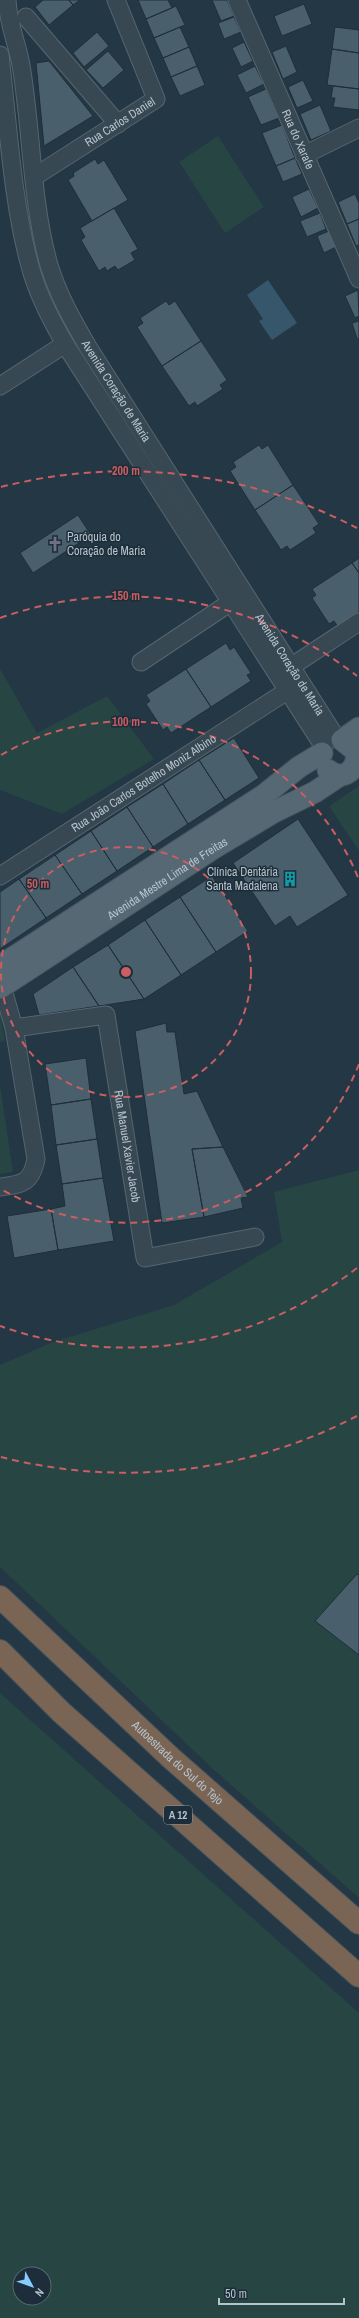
<svg xmlns="http://www.w3.org/2000/svg" width="359" height="2318" font-family="'Archivo Narrow',sans-serif">
	<style>
		.green { fill: #264543; fill-rule: evenodd }
		.water { fill: #36566c }
		.building { fill: #495f6c; stroke: #1f2f3a }
		.lines { fill: none; stroke-linecap: round; stroke-linejoin: round }
		.minor-casing { stroke: #566670; stroke-width: 19 }
		.major-casing { stroke: #45545f; stroke-width: 23 }
		.highway-casing { stroke: #43535d; stroke-width: 24 }
		.minor { stroke: #384853; stroke-width: 17 }
		.major { stroke: #566873; stroke-width: 21 }
		.highway { stroke: #7a6554; stroke-width: 22 }
		.ring { fill: none; stroke: #ca5e62; stroke-width: 2; stroke-dasharray: 7 5 }
		.labels { text-anchor: middle; stroke-width: 3; stroke-linejoin: round; paint-order: stroke }
		.shield { fill: #1d2d39; stroke: #8796a1; stroke-width: 1 }
		.shield-label { font-size: 11px; font-weight: bold; fill: #b5c3cd }
		.street-label { font-size: 12px; fill: #b5c3cd; stroke: #1d2d39 }
		.poi-label { font-size: 12px; fill: #b5c3cd; stroke: #1d2d39; text-anchor: start }
		.centre { fill: #ca5e62; stroke: #1d2d39; stroke-width: 2 }
		.ring-label { font-size: 12px; text-anchor: middle; font-weight: bold; fill: #ca5e62; stroke: #1d2d39; stroke-width: 3; stroke-linejoin: round; paint-order: stroke }
	</style>
	<rect width="100%" height="100%" fill="#233744"/>
	<!-- green -->
	<path class="green" d="M218,136L264,207L225,233L179,162Z
		M0,669L37,733L107,696L154,759L62,814L0,790Z
		M359,786V851L329,806Z
		M0,1012L5,1041L0,1042Z
		M0,1085L13,1172L0,1174Z
		M359,1170V1575L357,1574L315,1621L359,1655V1898L213,1769L0,1567V1365L53,1342L174,1305L282,1242L274,1192Z
		M0,1693L359,2013V2318H0ZM20,2274H44V2298H20Z"/>
	<!-- water -->
	<path class="water" d="M268,280L297,323L272,340L259,321L263,319L247,295Z"/>
	<!-- building -->
	<path class="building" d="M43,0H69L73,5L49,25L35,7Z
		M69,0H80L73,5Z
		M138,0H168L172,8L146,19Z
		M212,0H227L234,16L221,21Z
		M304,4L312,24L282,36L274,16Z
		M176,6L185,25L154,38L146,19Z
		M234,17L241,32L224,39L218,23Z
		M180,27L189,47L163,58L154,38Z
		M335,27L359,30V53L332,49Z
		M97,32L109,46L84,67L73,53Z
		M244,42L253,61L241,67L232,48Z
		M286,46L297,72L283,79L272,52Z
		M189,47L197,66L171,77L163,58Z
		M332,49L359,53V89L327,85Z
		M108,51L124,70L103,88L86,70Z
		M49,61L93,116L44,146L36,63Z
		M197,66L205,85L180,96L171,77Z
		M255,66L264,84L246,93L237,75Z
		M303,80L313,101L297,108L288,87Z
		M333,86L359,89V110L333,107L335,98H331Z
		M266,89L279,118L261,125L248,97Z
		M320,105L331,131L311,140L300,114Z
		M282,125L295,158L276,166L262,133Z
		M295,158L302,174L283,182L276,166Z
		M95,159L98,164L104,160L128,200L92,221L68,180L74,176L73,173Z
		M309,189L318,208L301,217L292,197Z
		M355,194L359,203V219L347,224L338,202Z
		M114,208L138,249L131,253L135,260L118,270L115,266L107,271L105,267L99,271L81,240L85,237L80,228Z
		M320,213L326,229L307,237L300,221Z
		M359,219V245L356,246L347,224Z
		M329,231L336,247L324,253L317,236Z
		M358,290L359,316L355,318L345,296Z
		M166,301L169,305L175,301L201,341L162,366L137,327L143,323L140,318Z
		M359,321V339H357L352,323Z
		M201,341L227,380L220,385L223,389L197,406L195,402L189,406L162,366Z
		M259,445L262,449L268,445L293,485L255,510L230,471L236,467L233,462Z
		M293,485L319,524L313,528L316,533L290,550L287,546L281,550L255,510Z
		M78,515L91,535L33,573L20,553Z
		M359,558V573L352,563Z
		M352,563L359,573V613L338,627L334,621L329,624L312,598L316,595L312,589Z
		M226,643L230,650L234,647L251,673L247,675L251,681L211,707L186,669Z
		M186,669L211,707L171,733L167,727L163,730L146,704L150,701L146,695Z
		M234,738L259,778L225,800L199,760Z
		M199,760L225,800L188,824L163,784Z
		M163,784L188,824L153,847L127,807Z
		M127,807L153,847L117,871L91,831Z
		M298,819L348,895L297,927L290,916L275,926L233,863Z
		M91,831L117,871L82,894L55,855Z
		M55,855L82,894L46,918L19,879Z
		M212,876L248,931L216,952L180,897Z
		M19,879L46,918L0,949V892Z
		M180,897L216,952L181,975L145,920Z
		M145,920L181,975L144,999L108,945Z
		M108,945L144,999L99,1006L73,967Z
		M73,967L99,1006L39,1015L33,994Z
		M166,1023L167,1032H175L184,1094L197,1091L223,1147L192,1149L204,1217L162,1223L135,1031Z
		M86,1058L91,1099L51,1105L45,1064Z
		M91,1099L97,1139L56,1145L51,1105Z
		M97,1139L103,1178L62,1184L56,1145Z
		M223,1147L248,1197L241,1198L243,1208L204,1217L192,1149Z
		M103,1178L114,1241L58,1250L51,1209L65,1206L62,1184Z
		M51,1209L58,1250L14,1258L7,1216Z
		M357,1574L359,1575V1655L315,1621Z"/>
	<g class="lines">
		<!-- minor casing -->
		<g class="minor-casing">
			<g id="minor">
				<path id="s1" d="M7,0C8,23 17,43 21,65C32,131 31,201 49,265C58,295 73,321 88,347L337,739L342,740"/>
				<path id="s2" d="M237,0L359,279"/>
				<path d="M26,17L118,124"/>
				<path d="M0,55C8,123 12,201 30,266C37,293 51,320 65,344L324,747L322,753"/>
				<path d="M304,155L359,128"/>
				<path id="s3" d="M34,177L156,99L116,0"/>
				<path d="M0,386L65,344"/>
				<path d="M141,662L231,602"/>
				<path d="M292,666L359,622"/>
				<path id="s4" d="M0,876L287,691"/>
				<path id="s5" d="M14,1028L106,1015L145,1258L255,1237"/>
				<path d="M0,1187C22,1184 31,1184 36,1159L14,1028L2,986"/>
			</g>
		</g>
		<!-- major casing -->
		<g class="major-casing">
			<g id="major">
				<path d="M328,770C343,783 359,769 356,751L342,740L359,728"/>
				<path d="M0,966L264,795L299,767L322,753"/>
				<path id="s6" d="M0,988L214,848L274,812L315,792L339,776"/>
			</g>
		</g>
		<!-- highway casing -->
		<g class="highway-casing">
			<g id="highway">
				<path id="s7" d="M0,1597L171,1758L359,1923"/>
				<path d="M0,1651L61,1712L359,1976"/>
			</g>
		</g>
		<!-- minor -->
		<use href="#minor" class="minor"/>
		<!-- major -->
		<use href="#major" class="major"/>
		<!-- highway -->
		<use href="#highway" class="highway"/>
	</g>
	<!-- distance rings -->
	<g class="ring">
		<circle cx="126" cy="972" r="125"/>
		<path d="M359 1064A250 250 0 0 1 1 1189M1 755A250 250 0 0 1 359 880"/>
		<path d="M357 1268A376 376 0 0 1 0 1326M0 618A376 376 0 0 1 357 676"/>
		<path d="M357 1416A501 501 0 0 1 1 1457M1 487A501 501 0 0 1 357 528"/>
	</g>
	<!-- icons -->
	<defs>
		<g id="church-bare" transform="scale(1.2)"><path d="M-1.2-6h2.4v3.5h3.3v2.4h-3.3V6h-2.4V-.1h-3.3v-2.4h3.3Z" fill="#6b7280" stroke="#1d2d39" stroke-width="2.5" paint-order="stroke"/></g>
		<g id="building-bare" transform="scale(1.2)"><path d="M-4-6H4V6H1V3H-1V6H-4ZM-2.5-4.3h1.7v1.8h-1.7ZM.8-4.3h1.7v1.8H.8ZM-2.5-1h1.7V.8h-1.7ZM.8-1h1.7V.8H.8Z" fill="#0f9aa8" stroke="#1d2d39" stroke-width="2.5" paint-order="stroke"/></g>
	</defs>
	<g fill-rule="evenodd">
		<use href="#church-bare" x="55" y="544"/>
		<use href="#building-bare" x="290" y="879"/>
	</g>
	<g class="labels">
		<!-- shield labels -->
		<rect class="shield" x="164" y="1806" width="28" height="18" rx="3"/>
		<g class="shield-label">
			<text x="178" y="1819">A 12</text>
		</g>
		<!-- street labels -->
		<g class="street-label">
			<text dy="4" stroke="none"><textPath href="#s3" startOffset="102">Rua Carlos Daniel</textPath></text>
			<text dy="4" stroke="none"><textPath href="#s2" startOffset="152">Rua do Xarafe</textPath></text>
			<text dy="4" stroke="none"><textPath href="#s1" startOffset="412">Avenida Coração de Maria</textPath></text>
			<text dy="4" stroke="none"><textPath href="#s1" startOffset="736">Avenida Coração de Maria</textPath></text>
			<text dy="4" stroke="none"><textPath href="#s4" startOffset="171">Rua João Carlos Botelho Moniz Albino</textPath></text>
			<text dy="4" stroke="none"><textPath href="#s6" startOffset="200">Avenida Mestre Lima de Freitas</textPath></text>
			<text dy="4" stroke="none"><textPath href="#s5" startOffset="226">Rua Manuel Xavier Jacob</textPath></text>
			<text dy="4" stroke="none"><textPath href="#s7" startOffset="243">Autoestrada do Sul do Tejo</textPath></text>
		</g>
		<!-- poi labels -->
		<g class="poi-label">
			<text x="67" y="541">Paróquia do<tspan x="67" dy="14">Coração de Maria</tspan></text>
			<text x="278" y="876" text-anchor="end">Clínica Dentária<tspan x="278" dy="14">Santa Madalena</tspan></text>
		</g>
	</g>
	<circle cx="126" cy="972" r="6" class="centre"/>
	<g class="ring-label">
		<text x="126" y="475">200 m</text>
		<text x="126" y="600">150 m</text>
		<text x="126" y="726">100 m</text>
		<text x="38" y="888">50 m</text>
	</g>
	<!-- north arrow -->
	<g transform="translate(32 2286) rotate(131)"><circle r="19" fill="#1d2d39" stroke="#5a6974"/>
	<path d="M0-3L7 15L0 10L-7 15Z" fill="#88cbff"/>
	<text y="-6" font-size="11" font-weight="bold" text-anchor="middle" fill="#b5c3cd">N</text>
	</g>
	<!-- scale -->
	<path d="M219 2298v6h125v-6" fill="none" stroke="#b5c3cd" stroke-width="2"/>
	<text x="225" y="2298" font-size="12" fill="#b5c3cd" stroke="#1d2d39" stroke-width="3" paint-order="stroke">50 m</text>
</svg>
